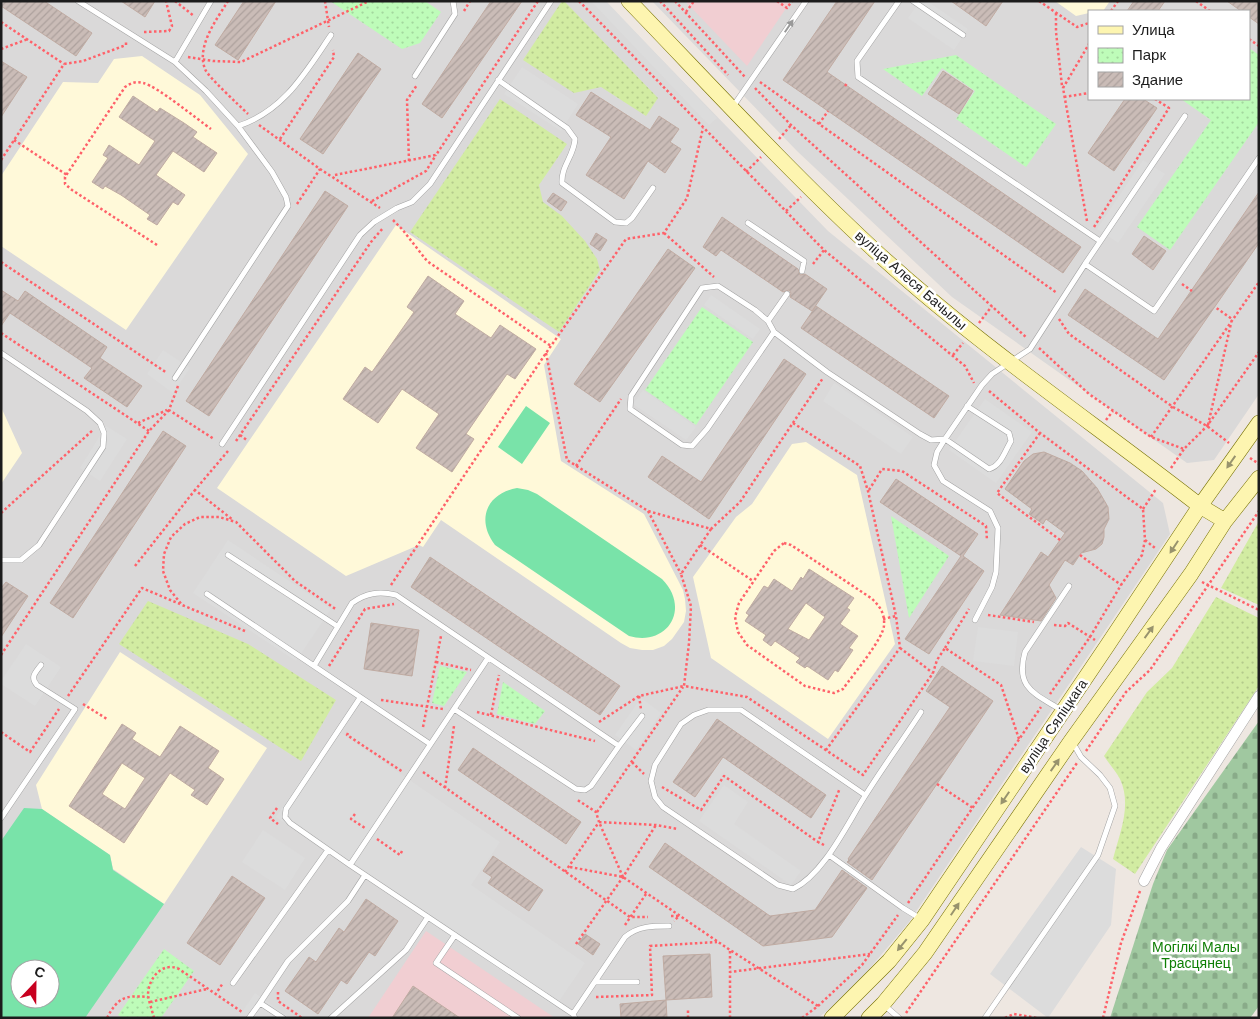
<svg xmlns="http://www.w3.org/2000/svg" width="1260" height="1019" font-family="'Work Sans',sans-serif">
	<style>
		.residential { fill: #dad9d9; fill-rule: evenodd }
		.commercial { fill: #f1ced2 }
		.education { fill: #fff9d9 }
		.grass { fill: url(#grass-dots) }
		.cemetery { fill: url(#cemetery-stones) }
		.park { fill: url(#park-dots) }
		.pitch { fill: #79e3a9; fill-rule: evenodd }
		.parking { fill: #dcdcdc }
		.building { fill: url(#building-hatch); stroke: #c0aba2; fill-rule: evenodd }
		.lines { fill: none; stroke-linecap: round; stroke-linejoin: round }
		.lane-casing { stroke: #a3a3a3; stroke-width: 6 }
		.street-casing { stroke: #a3a3a3; stroke-width: 11 }
		.secondary-casing { stroke: #767000; stroke-width: 16 }
		.path { stroke: #ff6169; stroke-width: 2.5; stroke-dasharray: 2.5 2.5; stroke-linecap: butt }
		.lane { stroke: #fff; stroke-width: 5 }
		.street { stroke: #fff; stroke-width: 10 }
		.secondary { stroke: #fdf5b0; stroke-width: 15 }
		.oneway { fill: #999 }
		.oneway2 { fill: #98936d }
		.labels { text-anchor: middle; stroke-width: 5; stroke-linejoin: round; paint-order: stroke }
		.street-label { font-size: 14px; fill: #1c1c1c; stroke: #fff }
		.park-label { font-size: 14px; fill: #0e7f05; stroke: #fff }
	</style>
	<defs>
		<pattern id="grass-dots" width="8" height="8" patternUnits="userSpaceOnUse" patternTransform="scale(1.25)"><rect width="8" height="8" fill="#d2eca2"/><path d="M2 2h.1M6 6h.1" fill="none" stroke="#b4ca8b" stroke-width="1.8" stroke-linecap="round"/></pattern>
		<pattern id="cemetery-stones" width="16" height="16" patternUnits="userSpaceOnUse" patternTransform="scale(1.25)"><rect width="16" height="16" fill="#a0c8a0"/><path d="M2 7V4a2 2 0 0 1 4 0v3zM10 15v-3a2 2 0 0 1 4 0v3z" fill="#89ab89"/></pattern>
		<pattern id="park-dots" width="8" height="8" patternUnits="userSpaceOnUse" patternTransform="scale(1.25)"><rect width="8" height="8" fill="#befcb9"/><path d="M2 2h.1M6 6h.1" fill="none" stroke="#a3d79e" stroke-width="1.8" stroke-linecap="round"/></pattern>
		<pattern id="building-hatch" width="6" height="6" patternUnits="userSpaceOnUse" patternTransform="scale(1.25)"><rect width="6" height="6" fill="#cabcb7"/><path d="M-1 1l2-2M0 6l6-6M5 7l2-2" fill="none" stroke="#ada19d"/></pattern>
	</defs>
	<rect width="100%" height="100%" fill="#eee7e1"/>
	<!-- residential -->
	<path class="residential" d="M1,1H605L828,231L1163,503L1170,534L909,922L848,994L818,1018H1ZM20,969H50V999H20Z
		M652,1H1259V394L1214,460L1187,463L952,297L797,151ZM1089,11H1249V99H1089Z"/>
	<!-- commercial -->
	<path class="commercial" d="M685,1H791L747,66Z
		M426,931L555,1018H368Z"/>
	<!-- education -->
	<path class="education" d="M1055,1H1110L1103,11H1089V13L1076,16Z
		M142,56L200,95L248,154L126,330L1,246V176L63,82L98,83L114,59Z
		M396,225L561,339L544,365L561,461L644,514L683,590L685,599L686,611L684,622L672,639L664,646L653,650H642L630,648L621,643L441,520L423,547L419,545L346,576L217,488Z
		M1,407L22,453L1,484Z
		M806,442L857,475L895,644L828,739L711,658L693,577L736,517L752,504L792,444Z
		M120,652L267,748L164,904L113,869L110,855L42,809L36,785Z"/>
	<!-- grass -->
	<path class="grass" d="M562,1H564L658,98L646,116L601,87L574,93L523,60Z
		M500,99L567,144L539,185L543,202L562,216L585,241L597,259L600,270L559,332L410,232Z
		M1259,521V605L1221,588Z
		M1216,597L1259,618V686L1135,874L1113,859C1120,832 1132,805 1120,779C1116,771 1109,764 1104,756L1147,692L1172,668Z
		M148,601L248,644L336,700L301,761L119,644Z"/>
	<!-- cemetery -->
	<path class="cemetery" d="M1259,721V1006L1250,1018H1110L1153,884L1167,850Z"/>
	<!-- park -->
	<path class="park" d="M330,1H425L441,12L420,43L402,49Z
		M1249,48L1259,55V122L1170,250L1137,227L1211,120L1181,99H1249Z
		M956,55L1056,124L1026,167L956,119L975,91L942,68L922,96L883,69Z
		M702,307L753,342L696,425L645,390Z
		M891,516L949,556L909,618Z
		M440,666L467,672L444,706L432,703Z
		M503,682L545,711L535,724L497,714Z
		M164,949L194,971L161,1018H123L118,1015Z"/>
	<!-- pitch -->
	<path class="pitch" d="M526,406L550,423L522,464L498,447Z
		M517,488L528,490L537,494L662,579C691,608 668,647 629,636L495,545C476,520 486,494 517,488Z
		M24,808L42,809L110,855L113,870L164,904L85,1018H1V841ZM20,969H50V999H20Z"/>
	<!-- parking -->
	<path class="parking" d="M591,1H606L717,118L709,125Z
		M920,1H927L968,29L954,50L908,18Z
		M522,67L578,104L561,131L504,94Z
		M1143,160L1165,174L1118,243L1097,229Z
		M711,295L760,329L753,339L704,305Z
		M163,350L190,368L173,393L147,374Z
		M834,383L913,437L901,454L823,401Z
		M643,390L696,427L686,440L633,404Z
		M985,399L1032,432L996,483L949,450Z
		M106,426L127,439L100,481L80,468Z
		M228,540L331,609L296,661L193,593Z
		M978,627L1018,632L1014,666L973,661Z
		M26,644L61,667L35,706L1,684V681Z
		M641,698L661,713L636,750L615,735Z
		M335,729L500,842L471,885L585,963L555,1007L276,817Z
		M724,785L748,802L734,824L801,871L791,885L699,821Z
		M263,830L305,858L285,890L242,862Z
		M1081,847L1116,869L1111,925L1048,1018L990,974Z
		M255,993L290,1018H238Z"/>
	<!-- building -->
	<path class="building" d="M1,1H44L92,33L76,56L1,6Z
		M121,1H155L145,17Z
		M244,1H276L238,60L215,45Z
		M491,1H522L442,118L422,104Z
		M837,1H875L827,72L1081,247L1063,273L783,80Z
		M951,1H1003L986,26Z
		M1134,1H1165L1158,11H1127Z
		M1227,1H1259V24L1249,17V11H1241Z
		M358,53L381,69L323,154L300,139Z
		M1,61L27,77L1,117Z
		M943,71L973,91L959,114L928,94Z
		M591,92L650,130L659,116L679,129L670,142L681,149L665,173L648,161L624,199L586,175L611,137L576,115Z
		M133,96L157,112L160,108L184,123L197,132L193,137L217,153L204,172L173,151L156,175L185,195L178,205L173,202L157,225L147,219L150,215L121,195L105,186L103,189L92,182L108,158L103,155L109,145L139,165L155,141L119,117Z
		M1125,99H1143L1157,108L1114,171L1088,153Z
		M325,191L348,206L209,416L186,401Z
		M1259,192V243L1164,380L1068,315L1085,289L1158,339Z
		M553,193L567,202L561,211L547,201Z
		M722,217L798,269L800,275L805,274L827,289L812,311L790,297L791,293L789,290L783,292L721,250L716,256L703,247Z
		M596,233L607,240L600,251L590,244Z
		M1144,236L1166,251L1153,270L1132,254Z
		M668,249L695,268L600,402L574,384Z
		M428,276L464,301L455,314L491,338L500,325L536,349L515,379L507,374L466,434L474,439L452,472L416,448L439,414L402,389L378,423L343,399L365,367L372,372L414,312L407,307Z
		M1,290L18,301L25,291L107,347L100,358L142,386L127,407L84,378L92,368L10,313L1,326Z
		M816,306L949,396L934,418L801,328Z
		M784,359L806,374L709,519L648,477L662,456L701,482Z
		M163,431L186,446L73,618L50,603Z
		M1044,452L1070,463L1082,471L1097,488L1108,507L1109,519L1104,529V537L1102,544L1096,549L1081,553L1073,565L1065,560L1049,585L1056,598L1041,621L1000,615L1041,552L1048,557L1065,533L1046,519L1043,524L1029,514L1032,509L1005,489L1024,461L1033,454Z
		M896,479L978,534L963,556L984,571L929,654L905,639L961,556L880,502Z
		M430,557L620,686L600,715L411,587Z
		M809,569L854,598L847,608L850,610L840,624L858,636L849,648L853,650L838,672L835,670L828,680L807,666L805,668L796,662L800,658L775,641L771,646L763,640L766,635L745,621L749,615L746,613L764,586L768,588L774,579L792,591L801,577L803,579ZM806,603L825,617L809,640L788,629Z
		M6,582L28,596L1,637V588Z
		M371,623L419,630L412,676L364,669Z
		M942,666L993,701L872,880L847,862L849,860L848,859L950,707L926,691Z
		M717,719L826,795L811,818L723,757L695,797L673,782Z
		M122,724L136,733L132,739L160,757L180,726L219,751L208,768L224,779L207,805L191,795L195,790L170,773L124,843L69,806ZM122,763L145,778L125,809L102,794Z
		M473,748L581,822L566,844L458,770Z
		M665,843L770,916L815,910L842,870L867,888L832,937L763,946L649,867Z
		M493,856L543,890L529,911L488,883L492,877L483,871Z
		M232,876L265,898L220,965L187,943Z
		M366,899L398,921L375,956L369,952L347,984L341,980L318,1014L285,991L309,957L316,962L339,928L344,932Z
		M585,934L600,944L593,955L578,944Z
		M710,954L712,997L666,1000L663,956Z
		M413,986L460,1018H392Z
		M666,1000L667,1018H621L620,1004Z"/>
	<g class="lines">
		<!-- lane casing -->
		<g class="lane-casing">
			<path id="lane" d="M78,1L175,62L206,91L238,126L272,172L286,197L288,206L175,378
				M899,1L857,61L858,77L1100,241
				M913,1L963,35
				M175,62L211,1
				M415,76L455,14L453,1
				M498,80L567,128L575,139C574,156 561,166 562,183L615,222L626,223L632,218L653,188
				M732,108L806,1
				M238,126C284,111 305,73 331,35
				M748,223L804,261L802,271
				M1085,264L1185,116
				M768,321L787,294
				M774,332L707,429L692,446L682,445L630,409L631,396L702,288L718,286L755,310L768,321L774,332L827,372L920,434L931,440L945,439L989,469C1001,466 1005,451 1011,441L1009,433L967,406
				M1,353L87,411L100,423L104,433L103,447L39,545L21,560H1
				M222,444L360,235L374,222L397,208L412,202L430,184L551,1
				M228,555L337,626
				M207,594L430,744
				M975,620L992,587L996,572L998,528L990,511L943,481L934,465L937,452L945,439L982,385L992,374L1030,349L1085,264L1154,311L1259,158
				M488,658L350,865L573,1014L575,1018
				M314,666L352,603C366,593 379,591 396,595L619,746L591,786L585,790L576,789L454,709
				M1061,710C1034,693 1015,688 1025,652L1069,586
				M619,746L642,716
				M865,795L741,710H708L694,715L681,724L655,765L651,781L655,797L663,807L778,885L793,889C824,874 847,824 865,796C883,767 903,740 921,712
				M1,818L75,709L37,685C30,677 35,673 41,665
				M829,855L903,908L921,919
				M350,865L290,823L285,817L286,809L360,698
				M455,935L436,963L518,1018
				M595,982H637
				M233,983L328,850
				M884,1005L899,1018
				M573,1014L625,937C638,926 652,926 669,926
				M249,1018L260,1003
				M283,1018L260,1003L288,961L348,901L365,875
				M331,1018L406,950L428,917
				M985,1018L1098,855L1115,806L1110,788L1100,775L1081,757L1073,743"/>
		</g>
		<!-- street casing -->
		<g class="street-casing">
			<path id="street" d="M1144,881L1161,848L1259,696"/>
		</g>
		<!-- secondary casing -->
		<g class="secondary-casing">
			<path id="secondary" d="M629,1C709,84 787,169 871,247C973,342 1090,420 1200,506L1225,521
				M832,1018L889,961L922,920L1107,646L1200,506L1259,423
				M869,1018L883,1004L925,953L1071,741L1191,574L1225,521L1259,478"/>
		</g>
		<!-- path -->
		<path class="path" d="M175,1L194,16
			M228,1C217,19 196,46 205,69C208,77 240,106 248,114
			M325,1L329,27
			M579,1L824,250L965,366L974,383
			M660,1L728,75
			M675,1L745,77
			M777,1L787,8L792,1
			M1039,1L1077,27L1089,23
			M1196,1L1210,11
			M464,11L470,1
			M1111,11L1118,1
			M686,12L694,1
			M1056,13V32L1062,86
			M1,22L64,64
			M144,32L169,31L172,26L166,1
			M1249,39L1259,46
			M1,49L28,39
			M188,57L213,61L241,62L369,1
			M760,82L1057,293
			M845,86L848,82
			M755,88L791,125L1027,338
			M1064,97L1089,93
			M819,124L828,111
			M259,125L320,169L380,208
			M280,139L334,57L333,50
			M779,139L791,125
			M14,140L67,175
			M1,160L64,64L83,61L126,45V41
			M409,161L407,100L417,85
			M746,172L761,157
			M335,175L436,155L538,1
			M372,201L426,171L436,155
			M297,204L320,169
			M786,211L801,197
			M393,220L402,229L427,261L551,346
			M1087,221L1063,88L1089,44
			M1094,227L1169,108L1155,99
			M664,233L714,277
			M157,245L72,190L65,184V177L125,87C131,83 136,81 143,83C157,86 197,119 211,129
			M1,262L167,373
			M813,264L824,250
			M1182,284L1192,291
			M1059,319L1069,334L1173,407L1207,426L1229,443
			M979,323L992,306
			M1,333L149,431
			M1039,348L1089,394L1151,437L1184,449L1207,426L1259,352
			M546,353L567,460L648,511L711,529L740,502L823,378
			M953,355L963,343
			M178,386L169,410L214,439
			M989,391L1040,433L1143,509L1145,540L1142,555L1121,585L1090,637L1050,694
			M1106,420L1113,411
			M138,423L167,410
			M793,423L860,466L868,491L896,616L900,648L826,750
			M1208,425L1232,319L1215,307
			M1040,433L997,493L1060,540
			M240,435L248,441
			M1151,437L1259,282
			M236,441L371,242L383,228
			M228,451L195,490L233,520
			M1250,458L1259,464
			M576,466L621,399
			M1171,468L1184,449
			M869,490L882,469L902,471L986,526L987,540
			M1143,509L1156,489
			M648,511L681,574
			M1,513L93,430
			M711,529L681,574L691,606L689,643L684,686L747,697L863,775L933,673L937,660L945,648L1001,685L1019,739
			M1145,540L1155,548
			M784,543L791,545L871,598C879,605 885,613 884,625C884,638 852,676 843,689L834,693L805,686L747,645L738,632L735,617L739,603L774,551Z
			M700,545L753,581
			M1080,555L1121,585
			M135,566L195,490
			M1202,582L1259,610
			M391,585L546,353L626,239L664,233L687,198L703,128
			M988,615L1034,622
			M883,619L896,616
			M1054,625L1065,626L1068,623L1095,640
			M245,631L182,605L170,590L163,571L164,554L171,537L185,524L200,517H219L236,522L295,581L337,610
			M900,648L933,673
			M945,648L969,609
			M1,655L149,431L169,410
			M436,662L471,670
			M329,666L365,609L394,604
			M68,696L142,588L180,604
			M639,696L641,709
			M381,700L443,709
			M83,704L107,719
			M477,712L595,741
			M491,715L499,675
			M599,722L639,696L684,686
			M423,727L441,636
			M1,732L30,752L59,709
			M348,733L347,735L403,772
			M1086,751L1126,692L1150,670L1259,511
			M632,762L644,774
			M423,772L630,917H648
			M937,784L973,808
			M662,787L701,810L724,776L818,842
			M445,788L454,726
			M277,808L270,818L278,824
			M597,812L683,687
			M355,814L351,819L365,828
			M377,839L400,855L403,849
			M824,845L818,842L840,788
			M570,867L623,877L730,950L818,1006
			M565,872L599,822L596,812L576,799
			M623,877L599,822L656,825L678,829
			M908,903L1041,707
			M671,916H679L674,921
			M625,925L646,894
			M576,944L623,877L656,825
			M730,951V972
			M278,992V1001L302,1018
			M215,995L223,983
			M596,997L652,995L650,946L717,942
			M150,1002L207,989
			M906,1013L1077,763
			M107,1018C118,997 125,995 148,997
			M154,1018C152,1010 149,1002 148,995C148,979 162,961 179,969L242,1012
			M688,1018V1008
			M730,1018V972L870,954
			M802,1018L818,1006L862,965L898,915
			M1005,1018L1014,1014L1037,1018
			M1103,1018L1121,943L1140,891"/>
		<!-- lane -->
		<use href="#lane" class="lane"/>
		<!-- street -->
		<use href="#street" class="street"/>
		<!-- secondary -->
		<use href="#secondary" class="secondary"/>
	</g>
	<!-- one-way arrows -->
	<defs><path id="oneway-solid" d="M-6-.8H1V-3.2L6.5 0L1 3.2V.8H-6Z" transform="scale(1.25)"/></defs>
	<use class="oneway" href="#oneway-solid" transform="translate(789 26) rotate(-56)"/>
	<g class="oneway2">
		<use href="#oneway-solid" transform="translate(1231 462) rotate(125)"/>
		<use href="#oneway-solid" transform="translate(1174 547) rotate(123)"/>
		<use href="#oneway-solid" transform="translate(1149 632) rotate(-54)"/>
		<use href="#oneway-solid" transform="translate(1055 765) rotate(-55)"/>
		<use href="#oneway-solid" transform="translate(1005 798) rotate(124)"/>
		<use href="#oneway-solid" transform="translate(955 909) rotate(-56)"/>
		<use href="#oneway-solid" transform="translate(902 945) rotate(129)"/>
	</g>
	<g class="labels">
		<!-- street labels -->
		<g class="street-label">
			<text transform="translate(911 280) rotate(41)" y="5">вуліца Алеся Бачылы</text>
			<text transform="translate(1053 726) rotate(-56)" y="5">вуліца Сяліцкага</text>
		</g>
		<!-- park labels -->
		<g class="park-label">
			<text x="1196" y="952">Могілкі Малы<tspan x="1196" dy="16">Трасцянец</tspan></text>
		</g>
	</g>
	<!-- border -->
	<rect width="1260" height="1019" fill="none" stroke="#1c1c1c" stroke-width="5"/>
	<!-- legend -->
	<rect x="1088" y="10" width="162" height="90" fill="#ffffff" stroke="#a4a4a4"/>
	<rect x="1098" y="26" width="25" height="8" fill="#fdf5b0" stroke="#a4a4a4"/>
	<text x="1132" y="35" font-size="15" fill="#1c1c1c">Улица</text>
	<rect x="1098" y="48" width="25" height="15" fill="url(#park-dots)" stroke="#a4a4a4"/>
	<text x="1132" y="60" font-size="15" fill="#1c1c1c">Парк</text>
	<rect x="1098" y="72" width="25" height="15" fill="url(#building-hatch)" stroke="#a4a4a4"/>
	<text x="1132" y="85" font-size="15" fill="#1c1c1c">Здание</text>
	<!-- north arrow -->
	<g transform="translate(35 984) rotate(22)"><circle r="24" fill="#ffffff" stroke="#a4a4a4"/>
	<path d="M0-4L9 19L0 12L-9 19Z" fill="#c8001f"/>
	<text y="-8" font-size="14" font-weight="bold" text-anchor="middle" fill="#1c1c1c">С</text>
	</g>
</svg>
